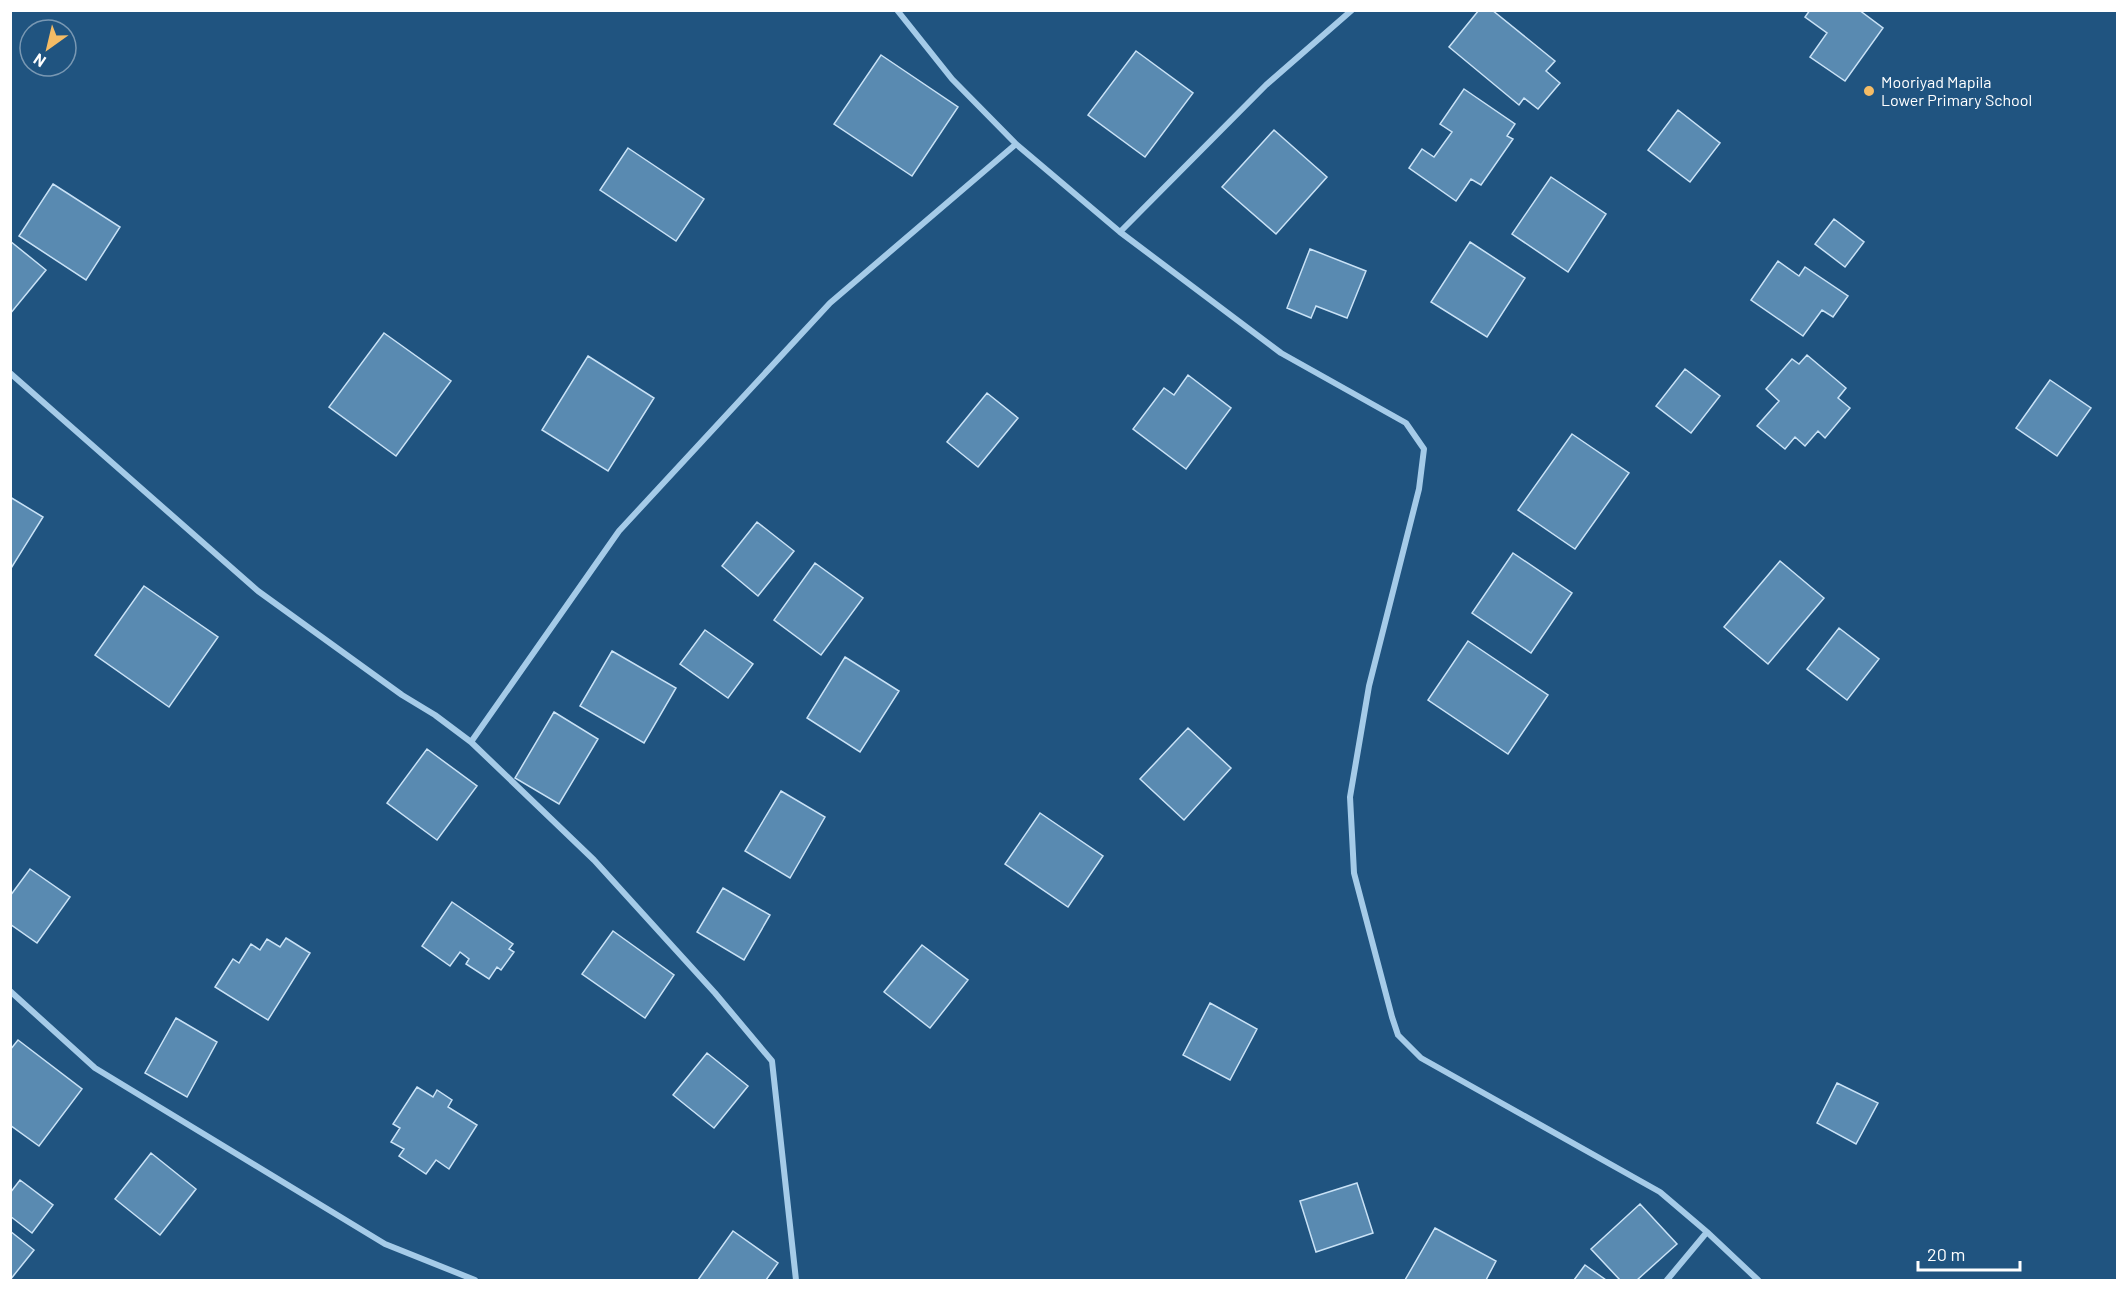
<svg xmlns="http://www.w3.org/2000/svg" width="2128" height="1291" font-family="Barlow,sans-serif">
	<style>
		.building { fill: #598ab1; stroke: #c9e2f6; stroke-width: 1.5 }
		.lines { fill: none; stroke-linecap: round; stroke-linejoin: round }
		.street { stroke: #a5cbe8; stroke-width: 6 }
		.poi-dot { fill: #f5bc65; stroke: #205480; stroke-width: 2 }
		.labels { text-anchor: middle; stroke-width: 4.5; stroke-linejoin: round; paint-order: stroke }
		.poi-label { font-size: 16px; fill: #fff; stroke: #205480; text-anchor: start }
	</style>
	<rect width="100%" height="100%" fill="#205480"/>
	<!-- building -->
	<path class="building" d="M1479,10H1492L1555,61L1546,71L1560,83L1538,109L1524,98L1519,105L1449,47Z
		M1810,10H1859L1883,28L1845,81L1810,57L1827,33L1805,17Z
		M1136,51L1193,93L1145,157L1088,115Z
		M881,55L958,107L912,176L834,124Z
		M1464,89L1515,124L1507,136L1513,139L1481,185L1471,179L1456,201L1409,168L1422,149L1434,157L1452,132L1440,124Z
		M1678,110L1720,143L1690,182L1648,150Z
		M1274,130L1327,177L1276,234L1222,187Z
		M628,148L704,199L676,241L600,190Z
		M1551,177L1606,214L1568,272L1512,234Z
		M53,184L120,227L86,280L19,236Z
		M1834,219L1864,242L1845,267L1815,244Z
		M10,241L46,270L10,314Z
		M1470,242L1525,278L1487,337L1431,302Z
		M1310,249L1366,271L1347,318L1316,306L1311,318L1287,308Z
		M1778,261L1799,276L1805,267L1848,296L1833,317L1822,310L1803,336L1751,300Z
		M384,333L451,381L396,456L329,407Z
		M1807,355L1846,388L1838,398L1850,408L1825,438L1818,431L1805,446L1795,437L1785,449L1757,426L1779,401L1766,389L1792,359L1799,364Z
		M588,356L654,398L608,471L542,430Z
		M1685,369L1720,396L1691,433L1656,406Z
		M1188,375L1231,408L1186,469L1133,429L1164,388L1174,395Z
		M2050,380L2091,408L2057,456L2016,428Z
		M987,393L1018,418L978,467L947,442Z
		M1572,434L1629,473L1575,549L1518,510Z
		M10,497L43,517L10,570Z
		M757,522L794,551L758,596L722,566Z
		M1513,553L1572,593L1531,653L1472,613Z
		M1780,561L1824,598L1768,664L1724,627Z
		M815,563L863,598L821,655L774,620Z
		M144,586L218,637L169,707L95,655Z
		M1839,628L1879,659L1847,700L1807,669Z
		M705,630L753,664L728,698L680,664Z
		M1468,641L1548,695L1508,754L1428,700Z
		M612,651L676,688L644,743L580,706Z
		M845,657L899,691L860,752L807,718Z
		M554,712L598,739L559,804L515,778Z
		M1188,728L1231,768L1184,820L1140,779Z
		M427,749L477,786L437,840L387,803Z
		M781,791L825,817L790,878L745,851Z
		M1040,813L1103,856L1068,907L1005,864Z
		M30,869L70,897L37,943L10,924V896Z
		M723,888L770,915L744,960L697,932Z
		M452,902L513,944L509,949L514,952L501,970L497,967L489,979L466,964L469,959L460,952L450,966L422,946Z
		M613,931L674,975L645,1018L582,974Z
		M286,938L310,953L268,1020L215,987L233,959L239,963L251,944L260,950L267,939L280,947Z
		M922,945L968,980L930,1028L884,992Z
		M1210,1003L1257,1029L1230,1080L1183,1055Z
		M176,1018L217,1042L187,1097L145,1073Z
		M18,1040L82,1089L39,1146L10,1125V1050Z
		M707,1053L748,1086L714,1128L673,1095Z
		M1837,1083L1878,1103L1856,1144L1817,1123Z
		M417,1087L433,1097L437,1090L452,1100L448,1107L477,1125L449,1169L436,1160L426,1174L399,1156L404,1149L391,1142L400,1128L393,1124Z
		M151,1153L196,1189L160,1235L115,1199Z
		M20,1180L53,1205L32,1233L10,1216V1193Z
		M1357,1183L1373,1233L1316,1252L1300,1201Z
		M1640,1204L1677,1244L1637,1280H1620L1591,1249Z
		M1435,1228L1496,1261L1486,1280H1405Z
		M10,1231L34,1250L10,1280Z
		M733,1231L778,1263L766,1280H698Z
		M1585,1265L1606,1280H1574Z"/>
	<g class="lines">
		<!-- street -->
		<path class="street" d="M897,10L952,79L1016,144L1120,232L1281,353L1406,423L1424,449L1419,489L1369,686L1350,797L1354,873L1392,1017L1398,1035L1421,1058L1660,1192L1707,1232L1758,1280
			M1120,232L1266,85L1352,10
			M10,373L258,591L402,695L435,715L471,742
			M10,991L95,1068L385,1244L475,1280
			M796,1280L772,1061L715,993L594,860L471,742L619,531L830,303L1016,144
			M1667,1280L1707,1232"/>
	</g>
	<!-- markers -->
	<circle class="poi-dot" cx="1869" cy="91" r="6"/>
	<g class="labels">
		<!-- poi labels -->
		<g class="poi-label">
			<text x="1881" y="88">Mooriyad Mapila<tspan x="1881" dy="18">Lower Primary School</tspan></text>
		</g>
	</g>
	<!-- border -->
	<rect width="2128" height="1291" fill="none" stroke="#ffffff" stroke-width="24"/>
	<!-- north arrow -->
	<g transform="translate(48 48) rotate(214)"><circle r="28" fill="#205480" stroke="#7998b3" stroke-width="1.5"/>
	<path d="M0-4.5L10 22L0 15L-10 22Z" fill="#f5bc65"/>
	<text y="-9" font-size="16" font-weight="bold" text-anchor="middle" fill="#ffffff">N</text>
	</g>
	<!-- scale -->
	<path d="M1918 1261v9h102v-9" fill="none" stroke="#ffffff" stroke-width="3"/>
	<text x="1927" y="1261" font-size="18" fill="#ffffff" stroke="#205480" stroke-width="4.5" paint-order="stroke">20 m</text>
</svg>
